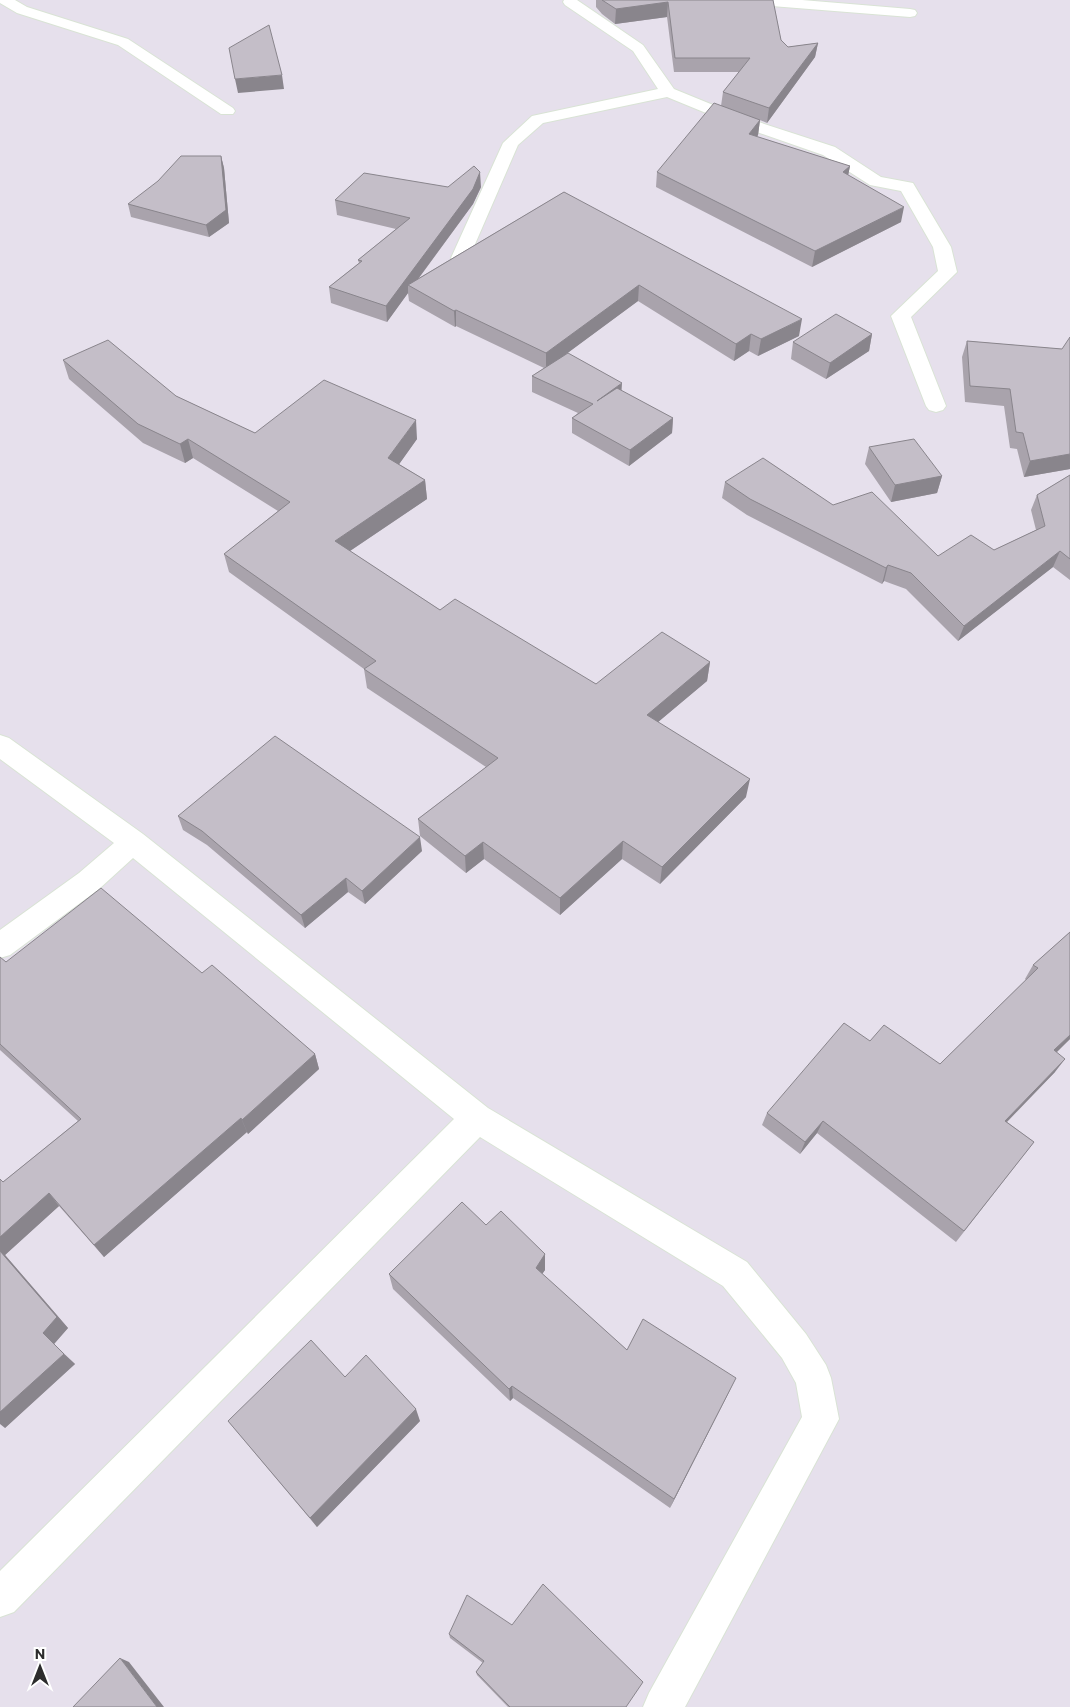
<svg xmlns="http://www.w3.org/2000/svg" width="1070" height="1707" font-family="Commissioner,sans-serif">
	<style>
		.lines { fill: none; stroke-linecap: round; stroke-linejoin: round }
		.street-casing { stroke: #d9e3d5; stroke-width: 2 }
		.street { fill: #fff; fill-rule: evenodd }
		.wall { fill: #a9a3ac }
		.shaded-wall { fill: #89858c }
		.building { fill: #c4bec8; stroke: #89858c }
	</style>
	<rect width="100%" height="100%" fill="#e6e0ec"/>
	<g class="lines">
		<!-- street casing -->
		<g class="street-casing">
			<path id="street" d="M0,0H15L27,7L128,39L233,108L235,111L233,114H221L118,45L17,13L0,3Z
				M564,0H577L643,45L674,89L740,116L835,147L881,177L913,183L951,247L957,272L911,317L946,406L943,410L936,412L929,410L926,406L891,316L938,271L933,247L901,191L870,185L823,155L728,122L667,97L543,123L518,145L469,258L467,262L460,264L453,262L451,258L503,143L532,116L658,89L633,51L565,5L563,2Z
				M730,0H802L910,9L915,10L917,13L915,16L910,17L760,5L732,4Z
				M0,735L9,738L143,834L488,1108L747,1262L806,1334L826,1365L831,1378L839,1419L685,1707H643L649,1693L802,1417L796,1383L782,1358L723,1286L480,1137L14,1612L0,1617V1571L454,1119L133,858L99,889L10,955L0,958V930L79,873L114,843L0,759Z"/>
		</g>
		<!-- street -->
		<use href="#street" class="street"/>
	</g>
	<!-- wall -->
	<path class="wall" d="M596,0H773L781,40L788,47L818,43L815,57L767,123L760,120L758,135L757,137L850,166L848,175L901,222L812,267L656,187L657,172L721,106L723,92L739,72H674L667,17L615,24L602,14L596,7Z
		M221,156L224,168L229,223L209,237L131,217L128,204Z
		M448,187H481L473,204L419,278L564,192L799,336L758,356L749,351L734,361L638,301L563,356L621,391L673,418L672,433L629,466L572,433V418L578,413L532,392V376L544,368L456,326L455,327L409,301L408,293L387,322L331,303L329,287L359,263L358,260L396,229L337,215L335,200Z
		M872,334L869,351L826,379L791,359L793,342Z
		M967,341L1062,349L1070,469L1024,477L1017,449L1010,448L1004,406L965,402L962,357Z
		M63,360L176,396L255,433L417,439L399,464L425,480L427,499L350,551L440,610L596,684L710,662L707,681L658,722L746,797L660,884L622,859L560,915L484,859L466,873L420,836L418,819L486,767L367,688L364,669L229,572L224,554L278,511L193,458L185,463L143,443L69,379Z
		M869,447L942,476L937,493L891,502L865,464Z
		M1070,475V580L1053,567L958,641L906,589L884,581L882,584L747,515L722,498L725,482L833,505L938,556L994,550L1036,530L1031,510L1037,495Z
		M178,816L422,851L365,904L348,892L305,928L207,845L183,830Z
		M1070,932V1039L1056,1052L1055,1072L1007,1122L1034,1142L956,1242L817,1133L800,1154L762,1125L767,1113L870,1041L940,1064L1026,980L1025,979L1033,965Z
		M0,957L6,962L202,973L315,1054L319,1069L248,1134L247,1132L104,1257L59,1206L5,1255L68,1328L54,1344L75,1364L5,1428L3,1182L78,1121L0,1050Z
		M486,1225L545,1254V1270L542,1274L627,1350L730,1390L670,1508L513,1398L510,1401L393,1289L389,1274Z
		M345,1377L420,1421L317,1527L228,1421Z
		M512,1625L626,1707H508L477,1675L476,1672L483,1663L450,1638L449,1634Z"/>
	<!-- shaded-wall -->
	<path class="shaded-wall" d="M668,2L667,17L615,24L616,9Z
		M818,43L815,57L767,123L769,108Z
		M282,75L284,89L238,93L235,79Z
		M760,120L758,135L748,149L749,134Z
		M221,156L224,168L229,223L209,237L206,225Z
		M850,166L847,181L843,172Z
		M480,172L481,187L473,204L412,287L408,285V293L387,322L386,306Z
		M904,207L901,222L812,267L815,251Z
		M639,285L638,301L546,369V353Z
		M456,310V326L455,327L454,311Z
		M802,319L799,336L758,356L761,339Z
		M751,334L749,351L734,361L736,344Z
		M872,334L869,351L826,379L830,363Z
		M622,383L621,399L597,401Z
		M673,418L672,433L629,466L630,450Z
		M416,420L417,439L390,477L388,458Z
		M188,439L193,458L185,463L180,444Z
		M1070,454V469L1024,477L1030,461Z
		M942,476L937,493L891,502L895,485Z
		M425,480L427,499L338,559L335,541Z
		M1060,551L1053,567L958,641L964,626Z
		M888,565L884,581L882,584L886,568Z
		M710,662L707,681L645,733L647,715Z
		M750,779L746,797L660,884L662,867Z
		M420,837L422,851L365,904L362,891Z
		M623,841L622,859L560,915V898Z
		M483,842L484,859L466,873L465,856Z
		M346,878L348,892L305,928L301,915Z
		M1070,1035V1039L1045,1064L1054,1050Z
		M315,1054L319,1069L248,1134L242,1120Z
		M1065,1059L1055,1072L996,1133L1005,1121Z
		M241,1118L247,1132L104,1257L94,1245Z
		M823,1121L817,1133L800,1154L805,1142Z
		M49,1193L59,1206L5,1255L68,1328L54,1344L43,1333L0,1251V1237Z
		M545,1254V1270L536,1283V1268Z
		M64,1354L75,1364L5,1428L0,1424V1412Z
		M736,1378L730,1390L670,1508L674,1499Z
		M512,1386L513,1398L510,1401L509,1389Z
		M416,1409L420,1421L317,1527L310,1518Z
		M120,1658L129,1662L164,1707H157Z"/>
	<!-- building -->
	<path class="building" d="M602,0H773L781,40L788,47L818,43L769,108L723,92L750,58H675L668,2L616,9Z
		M269,25L282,75L235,79L229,48Z
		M714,103L760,120L749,134L850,166L843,172L904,207L815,251L657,172Z
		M181,156H221L226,210L206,225L128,204L158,181Z
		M474,166L480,172L473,189L386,306L329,287L362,261L358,260L410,218L335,200L364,173L448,187Z
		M564,192L802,319L761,339L751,334L736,344L639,285L546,353L456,310L454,311L408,285Z
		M836,314L872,334L830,363L793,342Z
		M1070,337V454L1030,461L1023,433L1016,432L1010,389L970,386L967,341L1062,349Z
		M108,340L176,396L255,433L324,380L416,420L388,458L425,480L335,541L440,610L455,599L596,684L662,632L710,662L647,715L750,779L662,867L623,841L560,898L483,842L465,856L418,819L498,758L364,669L376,661L224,554L290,502L188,439L180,444L138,424L63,360Z
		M568,353L622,383L597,401L617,388L673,418L630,450L572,418L593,404L532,376Z
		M914,439L942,476L895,485L869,447Z
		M763,458L833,505L872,492L938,556L971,535L994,550L1045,526L1037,495L1070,475V559L1060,551L964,626L911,573L888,565L886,568L750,499L725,482Z
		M275,736L420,837L362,891L346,878L301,915L202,831L178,816Z
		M101,888L202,973L212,965L315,1054L242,1120L241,1118L94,1245L49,1193L0,1237V1179L3,1182L81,1119L0,1044V957L6,962Z
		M1070,932V1035L1054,1050L1065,1059L1005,1121L1034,1142L964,1231L823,1121L805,1142L767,1113L844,1023L870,1041L884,1025L940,1064L1038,968L1033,965Z
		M462,1202L486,1225L501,1211L545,1254L536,1268L627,1350L643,1319L736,1378L674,1499L512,1386L509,1389L389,1274Z
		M0,1251L57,1317L43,1333L64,1354L0,1412Z
		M311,1340L345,1377L366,1355L416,1409L310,1518L228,1421Z
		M543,1584L643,1682L626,1707H510L476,1672L484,1661L449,1634L467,1595L512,1625Z
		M120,1658L157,1707H73Z"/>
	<!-- north arrow -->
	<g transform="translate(40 1667)" stroke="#ffffff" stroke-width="4" paint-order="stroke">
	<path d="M0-4L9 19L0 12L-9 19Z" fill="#2c2c2c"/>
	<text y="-8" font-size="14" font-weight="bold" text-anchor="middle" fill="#2c2c2c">N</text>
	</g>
</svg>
